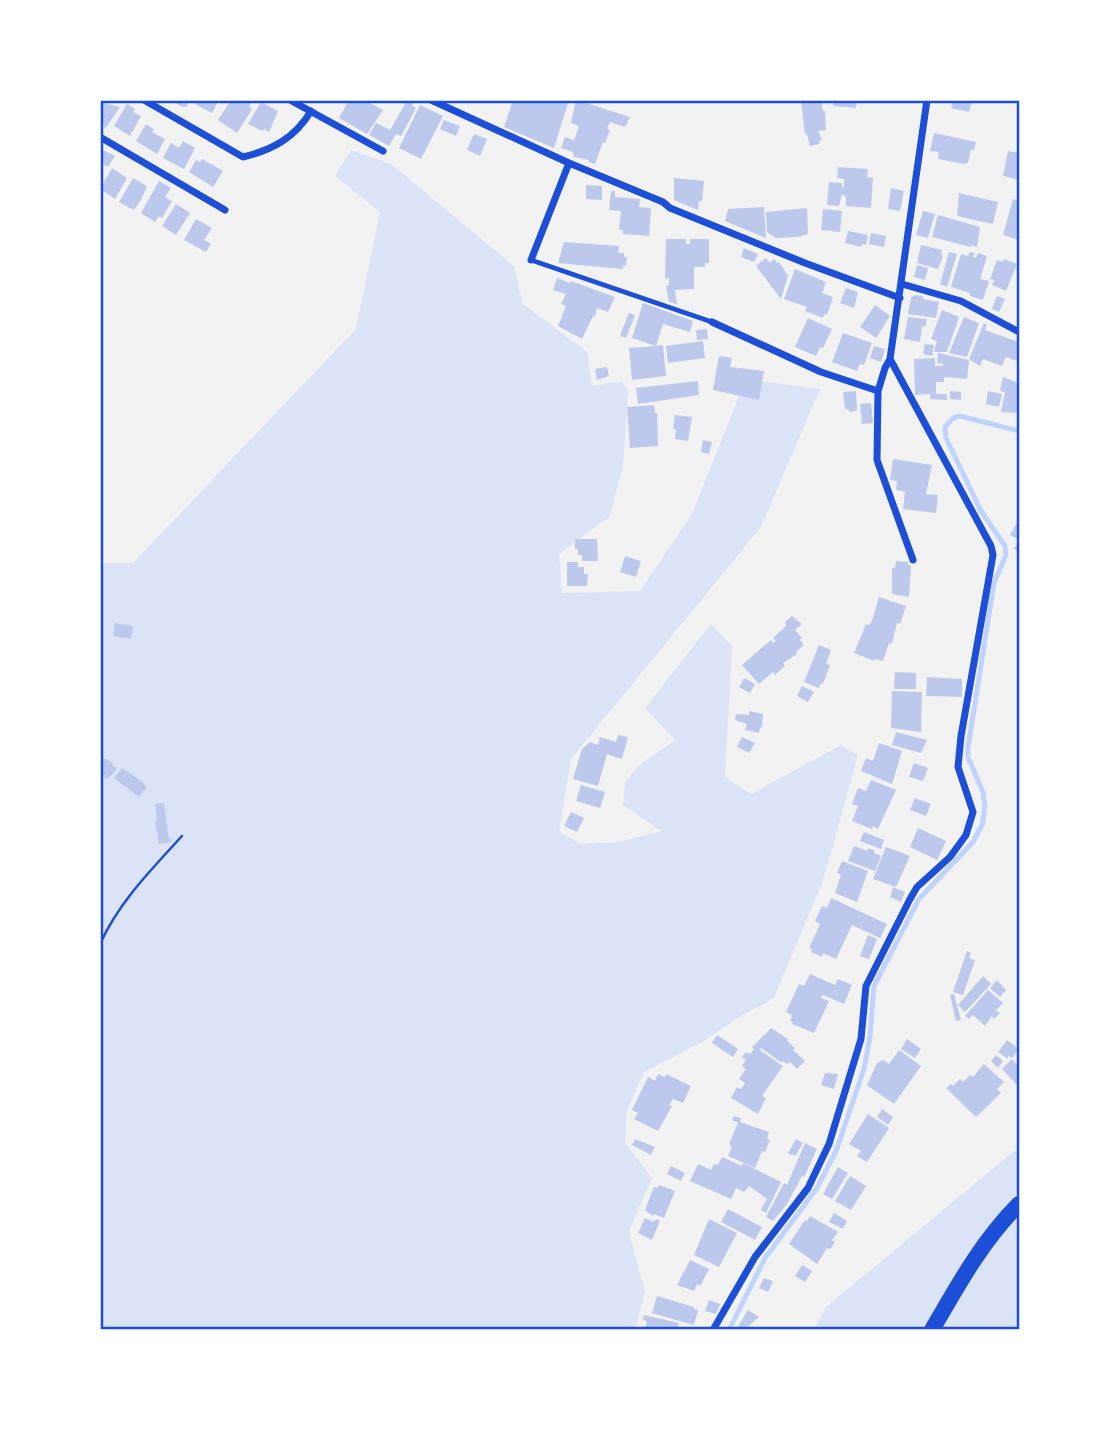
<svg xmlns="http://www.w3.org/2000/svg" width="1119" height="1430" font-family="'Work Sans',sans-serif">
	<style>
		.green { fill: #dbe4f7 }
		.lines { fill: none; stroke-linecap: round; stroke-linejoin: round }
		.stream { stroke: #bfd3fe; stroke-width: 5 }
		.building { fill: #bdc9ec }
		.path { stroke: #1d4ed8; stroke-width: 2.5 }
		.service { stroke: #1d4ed8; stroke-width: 4.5 }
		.minor { stroke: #1d4ed8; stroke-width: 7 }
		.primary { stroke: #1d4ed8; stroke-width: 16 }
		.neatline { fill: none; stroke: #1d4ed8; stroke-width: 2.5 }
	</style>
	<rect width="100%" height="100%" fill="#f2f2f2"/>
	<!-- green -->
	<path class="green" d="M351,150L391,164L514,266L523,304L587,352L592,386L621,381L628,390L623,467L610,516L559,554L562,593L640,591L692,514L746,379L820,389L761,527L571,759L559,832L581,844L618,842L661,831L623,805L625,782L638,766L675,740L645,708L711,624L732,646L725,777L751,794L841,745L858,755L823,881L774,998L738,1018L704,1041L644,1072L627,1110L625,1143L652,1178L629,1231L645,1292L635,1330H100V563H133L356,329L380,212L335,176Z
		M1019,1147V1330H814L826,1307Z"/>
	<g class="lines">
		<!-- stream -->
		<path class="stream" d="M729,1330L765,1258L817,1188L836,1151L864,1069L870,1037L874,986L919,899L973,842L982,825L985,807L983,792L968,757V747L994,583L1006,555L1005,546L981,511L946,438L945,427L953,418L960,416L1019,431"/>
	</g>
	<!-- building -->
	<path class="building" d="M170,100H191L186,107H183Z
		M198,100H219L212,113L195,104Z
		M231,100H253L249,107L252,109L237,133L218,120Z
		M349,100H364L383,110L367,134L339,118Z
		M404,100L413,103L412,106L416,108L401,136L396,134L389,146L369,135L376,123L390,130L405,104L402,103Z
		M513,100H569L554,148L504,127Z
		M576,100L630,117L625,127L610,122L607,129L610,130L605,143L603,142L595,164L588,162L589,160L574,157L573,152L561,148L565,137L574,140L579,126L571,123Z
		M801,100H811L812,103L821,101L823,111H825L826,130L818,131L822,140L819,141L820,144L810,146L807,134H805Z
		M834,100H857L856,108L833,106Z
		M953,100H972L969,112L951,108Z
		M261,102L278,111L269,132L264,129L262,131L248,124Z
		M103,103L120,107L105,129L101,115Z
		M127,104L135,109L133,112L141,116L130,136L114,126Z
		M420,105L443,116L421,159L399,148Z
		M444,120L460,126L456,136L440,129Z
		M146,124L154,129L152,132L165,139L157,154L136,141Z
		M934,133L976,142L974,150H971L968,163L964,164L938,159L939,152L930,151Z
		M474,134L487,139L480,156L467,150Z
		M183,141L195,148L184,169L163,158L171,143L179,148Z
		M103,150L115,156L108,167L100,162V156Z
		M1008,151L1019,153V180L1003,176Z
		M202,159L223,171L213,187L189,172L196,160L200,162Z
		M838,167L868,169L867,177L873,178L871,208L846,206V197L842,194L839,206L827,205L829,182L842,183V187L844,188V179L837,178Z
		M112,168L127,178L115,199L100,189Z
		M133,178L147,186L141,200L134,210L119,202Z
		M674,178L704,181L702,201H699L698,210L674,200Z
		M159,181L171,188L165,197L172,201L162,218L159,216L155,222L141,213Z
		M586,185L602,186V200L586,199Z
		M891,188L904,191L900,211L888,209Z
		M611,191H615V197L640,199L639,207L651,208L649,236L623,234V230H619L621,211L609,210Z
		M959,193L998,202L993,224L957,216Z
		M1013,199L1019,201V240L1003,235Z
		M176,204L190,213L176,235L162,226Z
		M764,207L766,238L725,221L728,209Z
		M807,208L808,234L797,237L776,238L767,232L766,212Z
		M823,209L842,211L840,232L821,230Z
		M923,211L935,214L928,238L916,235Z
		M938,215L980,227L977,247L971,245V247L932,237Z
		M196,219L212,228L204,240L211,244L206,252L184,240Z
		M848,231L868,235L866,245L862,244L861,247L845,243Z
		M871,233L886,236L884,247L869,244Z
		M666,239H686V244H690V239H709V263H705V267H694V289L675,290L677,304L669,302L666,286L669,285V278L665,279Z
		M564,242L619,246L618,253H624V257H627L626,266L623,265V269L558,263Z
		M921,245L942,250L941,255L943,256L938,269L917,263Z
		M744,248L758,254L754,262L741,257Z
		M949,252L957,254L947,287L940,284Z
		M970,252L975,253L973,257L976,258L978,253L987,256L980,279L989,281L983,300L970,296V293L951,287L961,254L968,256Z
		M766,258L770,263L774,259L777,263L779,262L788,276L781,299L756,266Z
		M1004,259L1017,264L1006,291L992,285L994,280L990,279L997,260L1003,262Z
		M917,265L928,268L925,280L914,277Z
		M795,269L826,282L822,293L833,297L827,315L824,314L823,318L805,311L807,307L784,299Z
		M557,278L570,283L571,281L615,297L608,312L597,308L595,317L593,316L582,339L558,326L566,306L561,304L566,294L553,290Z
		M846,288L858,292L854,308L840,303Z
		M915,295L923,296V299L939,302L936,318L908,314L911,298Z
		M997,296L1005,299L999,312L992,309Z
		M643,303L693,321L690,332L663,324L656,346L663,345L666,376L632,380L629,348L656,346L632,338Z
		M875,305L890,316L876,338L860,327Z
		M942,310L959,317L947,352H934L937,341L931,339Z
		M629,313L635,315L626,338L620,336Z
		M908,317L927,319L925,327L922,326L920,342L904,339Z
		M964,317L979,323L967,357L949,353Z
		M808,318L832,329L823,348L820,347L816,356L795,347Z
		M984,323L987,325L985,330L1019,342L1017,361L1006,357L1002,366L983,359L980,366L969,359Z
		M707,329L708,339L697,340L696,330Z
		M843,333L872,343L864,365L860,364L857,371L832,362Z
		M703,341L705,358L668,363L666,346Z
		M925,344L934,345L932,356L923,354Z
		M874,346L885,349L881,362L870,358Z
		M938,353L969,360L967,379L944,377V382H936V394H947V400L930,399V394L915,395L914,359L935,358V366H943V364L937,363Z
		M719,356L732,358L730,367L764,371L759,400L713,390Z
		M607,367L609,376L597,380L595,369Z
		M1003,377L1019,383V413L1001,412L1005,392L1000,391Z
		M698,381L699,395L638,404L636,388Z
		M856,391L857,409L856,411L849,412V409H845L843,392Z
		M950,391L961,392V400L950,399Z
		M988,391L1002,394L999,407L986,404Z
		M871,403L873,423L862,424L860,404Z
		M654,405L655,413H657L658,446L630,448L627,407Z
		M675,415L692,417L688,441L675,439L676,429H673Z
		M703,440L712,442L709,454L701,452Z
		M893,459L932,465L926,494L938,495L936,513L903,509L905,492L896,490L897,481L890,480Z
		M1019,519V552L1014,549L1019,540L1010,535Z
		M575,539H597L598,561H582V555H578V549H575Z
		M625,556L641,561L636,577L620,572Z
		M896,561L908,562V565H911L909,597L892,594V568H895Z
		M567,562H578V567H584V574H588L587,586H567Z
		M879,597L906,606L900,624L897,623L892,644L889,643L883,661L875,659L874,661L854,653L866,624L869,625L872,621Z
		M792,616L802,624L795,630L802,638L800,640L804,645L796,652L797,654L783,663L785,666L775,675L773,672L759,684L742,665L771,640L774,643L776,641L773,638L786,626L785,622Z
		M115,623L133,626L131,639L113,636Z
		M819,645L831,650L826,664L830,665L823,684L821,683L819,688L804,682Z
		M895,672L916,673V689H894Z
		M927,677L962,679V697L926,696Z
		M744,678L755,684L750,693L739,687Z
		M802,686L814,692L808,702L797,696Z
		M892,691L922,692L921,732L891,728Z
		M749,711L763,714L762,728L760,727L759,733L745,730L747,724L735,720L736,714L749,715Z
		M896,732L927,740L921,753L892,745Z
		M618,735L628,737L622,759L607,754L598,786L573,779L582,749L590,742L598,745L600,737L616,742Z
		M742,737L755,743L749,753L737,747Z
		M879,743L902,751L892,784L861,771L866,758L873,761Z
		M100,756L113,763L112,765L117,769L107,779L100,774Z
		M914,763L928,768L923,781L909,777Z
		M122,768L140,780L147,787L139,797L114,778Z
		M871,780L896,790L878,829L873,826L872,829L852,821L858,806L852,804L858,788L866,791Z
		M581,785L605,792L600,808L576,801Z
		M915,798L931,804L926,816L910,810Z
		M164,803L169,839H172V842L159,844L155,822L157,821L155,804Z
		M571,812L584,818L577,832L564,826Z
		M918,828L946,841L937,860L910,847Z
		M864,832L884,840L881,849L860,841Z
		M854,846L868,851V848L875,851L874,853L881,856L875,871L848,861Z
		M886,847L910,856L896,887L873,879Z
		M842,861L868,871L857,902L835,893L841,875L837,873Z
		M893,887L905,892L901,902L890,897Z
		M831,898L887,924L880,938L852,925L836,959L823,953L822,957L811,952L812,949L809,948L820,924L815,921L822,906L827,908Z
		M868,935L877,939L869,959L860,956Z
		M967,951L971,953L969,958L975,960L963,995L953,992Z
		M810,974L835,985L838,979L852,985L844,1004L823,995L821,998L829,1001L814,1033L792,1024L793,1022L790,1021L792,1015L786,1012L799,984L804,986Z
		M983,976L991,984L965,1012L958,1005Z
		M997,980L1006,990L1000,997L990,988Z
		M988,990L1003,1003L996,1010L1000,1013L994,1019L992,1016L985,1026L973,1015L969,1019L965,1016Z
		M954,994L961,1020L956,1021L950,995Z
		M771,1028L788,1039L787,1041L795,1048L793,1050L805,1061L797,1069L790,1062L787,1064L783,1061L782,1063L761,1048L760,1050L783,1066L762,1096L766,1098L758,1114L731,1098L737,1087L741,1089L745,1083L739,1079L746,1069L742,1066L746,1060L742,1057L746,1052L750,1054L754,1049L752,1047Z
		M717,1035L738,1049L733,1057L712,1043Z
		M907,1039L921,1049L915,1058L901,1049Z
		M1007,1040L1019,1049L1012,1058L1008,1056V1059L998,1052Z
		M899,1050L921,1066L894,1104L867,1085L877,1063L883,1060L889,1064Z
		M996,1055L1003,1061L998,1068L991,1061Z
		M1012,1059L1019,1067V1087L1002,1069Z
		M984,1064L1004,1082L997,1089L1001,1093L976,1117L946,1088L951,1084L953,1086L960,1079L963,1082L970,1075L973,1077Z
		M825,1073L838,1074L834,1089L821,1085Z
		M658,1074L665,1077L666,1074L691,1086L683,1103L673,1099L669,1105L672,1106L658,1131L634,1119L638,1113L632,1110L648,1077L655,1081Z
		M882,1109L893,1117L888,1125L877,1117Z
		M868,1114L889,1128L867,1162L857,1156L861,1151L849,1144Z
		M734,1116L741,1118L740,1122L769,1132L767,1139L770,1140L765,1152L762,1151L755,1168L728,1156L732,1146L729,1144L738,1123L732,1120Z
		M635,1139L655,1147L651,1155L632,1145Z
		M796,1139L803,1143L796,1155H791L788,1153Z
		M805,1143L817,1149L804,1177L802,1176L787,1204L773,1221L766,1217L784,1183L787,1185Z
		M722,1157L742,1166L743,1163L781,1182L766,1213L761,1210L767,1199L749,1186L744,1192L736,1188L731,1199L690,1181L698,1164L711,1170L714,1164L718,1165Z
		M671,1166L685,1173L681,1181L667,1174Z
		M838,1167L848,1173L832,1199L823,1194Z
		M850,1176L866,1186L851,1210L835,1201Z
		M659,1185L675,1191L664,1218L654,1214L653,1216L645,1210L654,1187L658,1188Z
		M728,1209L762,1227L755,1240L721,1222Z
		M834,1213L847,1221L843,1229L829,1222Z
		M810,1216L838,1232L832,1240L835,1242L830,1249L827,1248L817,1264L789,1244L805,1220L807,1221Z
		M645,1218L654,1222L656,1219L660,1221L652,1240L638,1233Z
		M709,1219L737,1233L719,1267L694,1255Z
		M690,1260L709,1269L700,1286L697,1284L694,1291L677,1285Z
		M802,1265L812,1271L805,1282L795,1276Z
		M764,1278L773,1281L768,1292L759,1288Z
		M657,1296L694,1307V1309L698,1310L694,1325L652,1313Z
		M709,1300L720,1304L716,1314L705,1311Z
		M748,1310L759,1317L744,1330H736Z
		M644,1315L679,1323L677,1330H645L647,1321L643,1320Z"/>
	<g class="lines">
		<!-- path -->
		<path class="path" d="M100,944C119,902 151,870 182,836"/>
		<!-- service -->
		<path class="service" d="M531,260L712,322"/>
		<!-- minor -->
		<path class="minor" d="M144,100L243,157C272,150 295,138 311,111
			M290,100L383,151
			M431,100L569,163L531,260
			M100,137L225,210
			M569,163L663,202L670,208L805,263L900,298
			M902,284L961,301L1019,332
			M712,322L821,372L878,391L885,368L890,359
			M878,391L877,460L913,560
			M713,1330L755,1257L808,1188L829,1144L861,1039L866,986L910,899L917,887L950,857L966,835L973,812L958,767L961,736L993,555L991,546L890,359L927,100"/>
		<!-- primary -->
		<path class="primary" d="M932,1330C958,1285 982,1241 1019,1204"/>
	</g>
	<!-- border -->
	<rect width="1119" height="1430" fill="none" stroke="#ffffff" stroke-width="203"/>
	<rect x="102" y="102" width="916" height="1226" class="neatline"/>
</svg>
